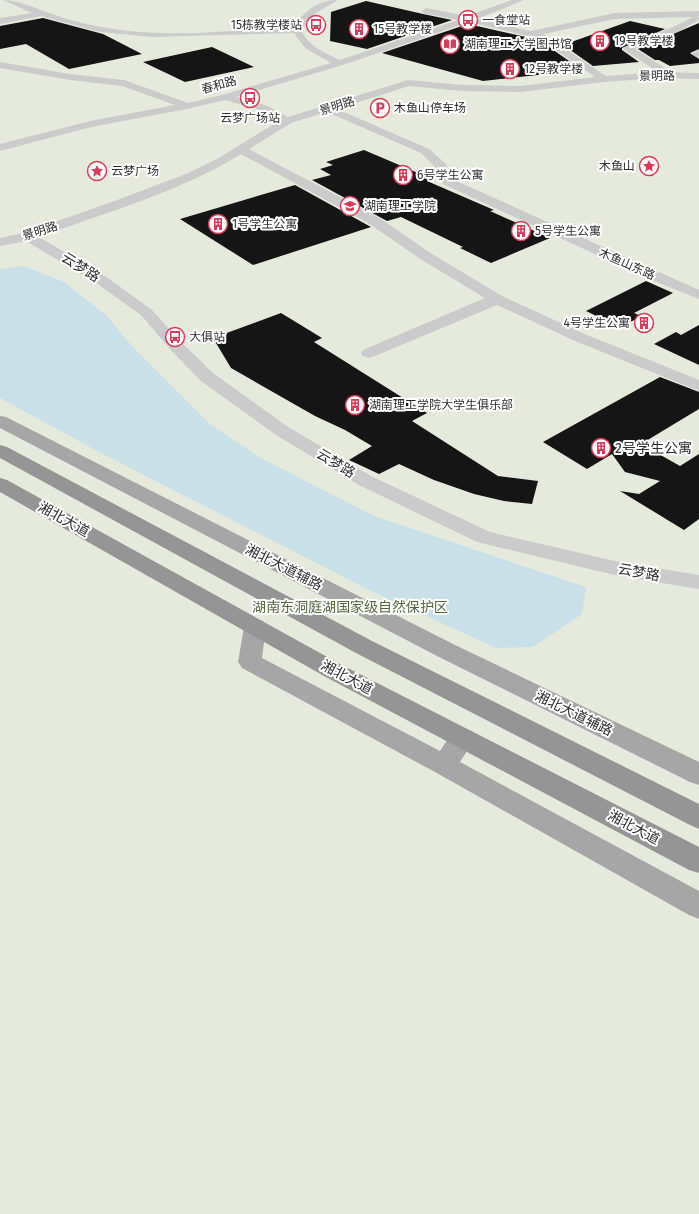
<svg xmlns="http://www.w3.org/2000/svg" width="699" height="1214" font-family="'Fira Sans','Noto Sans SC',sans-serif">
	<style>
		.green { fill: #e5eadc }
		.water { fill: #c9e0e9 }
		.building { fill: #151515 }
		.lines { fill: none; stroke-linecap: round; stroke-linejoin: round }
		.minor { fill: #cbcbcb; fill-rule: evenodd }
		.major { fill: #a6a6a6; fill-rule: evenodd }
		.highway { fill: #959595; fill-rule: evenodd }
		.labels { text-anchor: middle; stroke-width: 4; stroke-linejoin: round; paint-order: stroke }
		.far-poi-label { font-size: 12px; fill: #2e2e2e; stroke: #fff; text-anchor: start }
		.far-street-label { font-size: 12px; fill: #2e2e2e; stroke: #fff }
		.street-label { font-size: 14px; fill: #2e2e2e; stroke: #fff }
		.poi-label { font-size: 14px; fill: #2e2e2e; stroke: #fff; text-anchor: start }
		.park-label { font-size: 14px; fill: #55663e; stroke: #fff }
	</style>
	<rect width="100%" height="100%" fill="#fff"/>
	<!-- green -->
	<path class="green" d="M0,0H699V1214H0Z"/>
	<!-- water -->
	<path class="water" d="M24,266L64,282L107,316L132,346L210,424L261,458L374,516L586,587L582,614L533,647L496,648L369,590L97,451L0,398V269Z"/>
	<!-- building -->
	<path class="building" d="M366,1L423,14L452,20L367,49L330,41L331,12Z
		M43,18L103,34L142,54L69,69L26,44L0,49V26Z
		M630,21L665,29L622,48V50L639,62L593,66L563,45Z
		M699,23V49L690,53L699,59V63L670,66L659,60H655L638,49Z
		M468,24L539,40L582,70L483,81L382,53Z
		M212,47L254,67L185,82L143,62Z
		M364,150L432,179L427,181L494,210L490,211L550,238L491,263L460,248L463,247L401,217L387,221L312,180L331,175L320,169L333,165L326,162Z
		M295,185L371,227L253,265L180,219Z
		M646,281L673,293L634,313L644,317L617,326L586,311Z
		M281,313L322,338L314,342L427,413L412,421L498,476L538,481L532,504L504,501L474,494L434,480L399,464L379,474L349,460L372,446L345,430L315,416L231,368L213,338Z
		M699,325V365L654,344L676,332L681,335Z
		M660,377L699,392V409L641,444L680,466L699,454V519L684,530L620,491L639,494L660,481L625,472L612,454L587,469L543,442Z"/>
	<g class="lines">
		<!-- minor -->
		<path class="minor" d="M3,0C21,0 38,10 55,15C74,22 94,26 114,29C173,38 235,30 294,27C304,11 318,0 338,0L316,13L301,30C308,46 325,53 340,60L458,20L423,13L422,11L426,8L467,16L512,0H524L477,19L531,31L615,13L699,11V20L679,31L635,49L665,68L667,70L665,72L699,73V79L658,78L604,82L521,92L462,91L409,86L337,109L429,149L446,164L452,179L699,290V299L649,279L443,184L436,168L421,153L327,112L291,123L249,149L378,217L432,254L502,296L587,335L699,380V391L575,341L497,305L375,356L369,358L363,356L361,353L363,350L485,298L422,260L368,223L241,154C182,191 105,213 39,237L105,276L152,310L181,342L213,373L288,427L373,477L490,532L619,562L699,575V589L619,576L477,542L359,485L276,435L201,381L169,348L142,316L95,282L26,241L0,246V238L24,233L120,199L186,174L217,159L279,121L260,110L225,100L187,109L91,127L0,151V144L90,121L175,105L122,86L70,80L0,68V62L70,74L124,80L188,103L222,95L331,63L305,48L294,33L153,37L100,32L41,16L0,24V18L32,13ZM693,17L673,27L625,47L623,49L658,72L606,76L543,34L615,19ZM469,22L540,39L595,77L521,86L462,85L408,80L288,117L268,106L236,97L343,65Z
			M699,50V58L691,54Z"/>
		<!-- major -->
		<path class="major" d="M0,416L6,417L455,645L699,762V785L690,782L439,657L0,428Z
			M255,619L263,621L266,627L262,658L440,751C450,737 453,725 472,731L475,738L460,762L699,891V919L689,915L435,772L242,668L238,662L244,627L247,621Z"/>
		<!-- highway -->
		<path class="highway" d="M0,445L7,447L372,641L699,804V829L690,825L356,653L0,458Z
			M0,478L7,480L340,664L699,847V873L689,870L324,676L0,492Z"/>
	</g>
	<!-- icons -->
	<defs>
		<g id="bus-ring" transform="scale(1)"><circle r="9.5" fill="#fff" stroke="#d93b58" stroke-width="1.5"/><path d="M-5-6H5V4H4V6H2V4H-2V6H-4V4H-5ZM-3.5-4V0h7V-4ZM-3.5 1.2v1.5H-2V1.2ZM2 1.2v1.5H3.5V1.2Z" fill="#d93b58"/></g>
		<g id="building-ring" transform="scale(1)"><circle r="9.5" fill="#fff" stroke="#d93b58" stroke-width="1.5"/><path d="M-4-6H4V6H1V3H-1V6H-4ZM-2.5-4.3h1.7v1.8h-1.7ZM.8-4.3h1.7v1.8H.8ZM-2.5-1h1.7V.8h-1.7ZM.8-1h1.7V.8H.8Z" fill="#d93b58"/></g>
		<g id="library-ring" transform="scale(1)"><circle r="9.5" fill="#fff" stroke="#d93b58" stroke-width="1.5"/><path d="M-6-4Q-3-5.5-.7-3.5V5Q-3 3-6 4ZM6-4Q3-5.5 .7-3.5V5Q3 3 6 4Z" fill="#d93b58"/></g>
		<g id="parking-ring" transform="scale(1)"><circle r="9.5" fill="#fff" stroke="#d93b58" stroke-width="1.5"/><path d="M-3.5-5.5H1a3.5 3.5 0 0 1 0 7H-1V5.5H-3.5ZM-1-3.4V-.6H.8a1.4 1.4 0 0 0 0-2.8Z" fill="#d93b58"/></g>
		<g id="sight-ring" transform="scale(1)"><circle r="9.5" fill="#fff" stroke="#d93b58" stroke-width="1.5"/><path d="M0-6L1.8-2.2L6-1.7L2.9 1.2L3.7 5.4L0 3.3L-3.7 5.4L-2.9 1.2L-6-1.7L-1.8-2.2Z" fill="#d93b58"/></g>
		<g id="university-ring" transform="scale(1)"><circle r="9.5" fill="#fff" stroke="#d93b58" stroke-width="1.5"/><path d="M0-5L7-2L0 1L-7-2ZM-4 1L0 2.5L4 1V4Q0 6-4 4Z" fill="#d93b58"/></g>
	</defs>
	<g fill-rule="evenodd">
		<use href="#bus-ring" x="468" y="20"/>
		<use href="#bus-ring" x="316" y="25"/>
		<use href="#building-ring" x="359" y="29"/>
		<use href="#building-ring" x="600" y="41"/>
		<use href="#library-ring" x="450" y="44"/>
		<use href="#building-ring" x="510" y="69"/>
		<use href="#bus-ring" x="250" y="98"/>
		<use href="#parking-ring" x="380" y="108"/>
		<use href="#sight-ring" x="649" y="166"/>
		<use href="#sight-ring" x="97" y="171"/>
		<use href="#building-ring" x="403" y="175"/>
		<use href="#university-ring" x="350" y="206"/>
		<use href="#building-ring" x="218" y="224"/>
		<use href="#building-ring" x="521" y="231"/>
		<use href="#building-ring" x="644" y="323"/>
		<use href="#bus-ring" x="175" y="337"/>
		<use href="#building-ring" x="355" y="405"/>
		<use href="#building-ring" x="601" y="448"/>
	</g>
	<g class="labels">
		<!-- far-poi labels -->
		<g class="far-poi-label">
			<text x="482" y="24">一食堂站</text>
			<text x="302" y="29" text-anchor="end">15栋教学楼站</text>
			<text x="373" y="33">15号教学楼</text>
			<text x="614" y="45">19号教学楼</text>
			<text x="464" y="48">湖南理工大学图书馆</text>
			<text x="524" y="73">12号教学楼</text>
			<text x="394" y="112">木鱼山停车场</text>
			<text x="250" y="122" text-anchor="middle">云梦广场站</text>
			<text x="635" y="170" text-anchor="end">木鱼山</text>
			<text x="111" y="175">云梦广场</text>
			<text x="417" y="179">6号学生公寓</text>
			<text x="364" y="210">湖南理工学院</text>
			<text x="232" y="228">1号学生公寓</text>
			<text x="535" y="235">5号学生公寓</text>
			<text x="630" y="327" text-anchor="end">4号学生公寓</text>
			<text x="189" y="341">大俱站</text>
			<text x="369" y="409">湖南理工学院大学生俱乐部</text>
		</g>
		<!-- far-street labels -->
		<g class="far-street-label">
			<text transform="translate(657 76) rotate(-1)" y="4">景明路</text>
			<text transform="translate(219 85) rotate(-15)" y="4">春和路</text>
			<text transform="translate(337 106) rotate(-17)" y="4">景明路</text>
			<text transform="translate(40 231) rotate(-18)" y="4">景明路</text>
			<text transform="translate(627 264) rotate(24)" y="4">木鱼山东路</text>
		</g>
		<!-- street labels -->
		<g class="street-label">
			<text transform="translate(81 267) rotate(32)" y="5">云梦路</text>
			<text transform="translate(336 463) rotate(31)" y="5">云梦路</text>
			<text transform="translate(64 519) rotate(29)" y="5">湘北大道</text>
			<text transform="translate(284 567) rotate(27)" y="5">湘北大道辅路</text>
			<text transform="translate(639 572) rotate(10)" y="5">云梦路</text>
			<text transform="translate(347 677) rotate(28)" y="5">湘北大道</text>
			<text transform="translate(574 713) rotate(26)" y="5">湘北大道辅路</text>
			<text transform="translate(634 827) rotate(28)" y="5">湘北大道</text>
		</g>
		<!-- poi labels -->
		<g class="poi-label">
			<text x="615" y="453">2号学生公寓</text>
		</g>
		<!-- park labels -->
		<g class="park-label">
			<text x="350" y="612">湖南东洞庭湖国家级自然保护区</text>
		</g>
	</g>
</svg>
